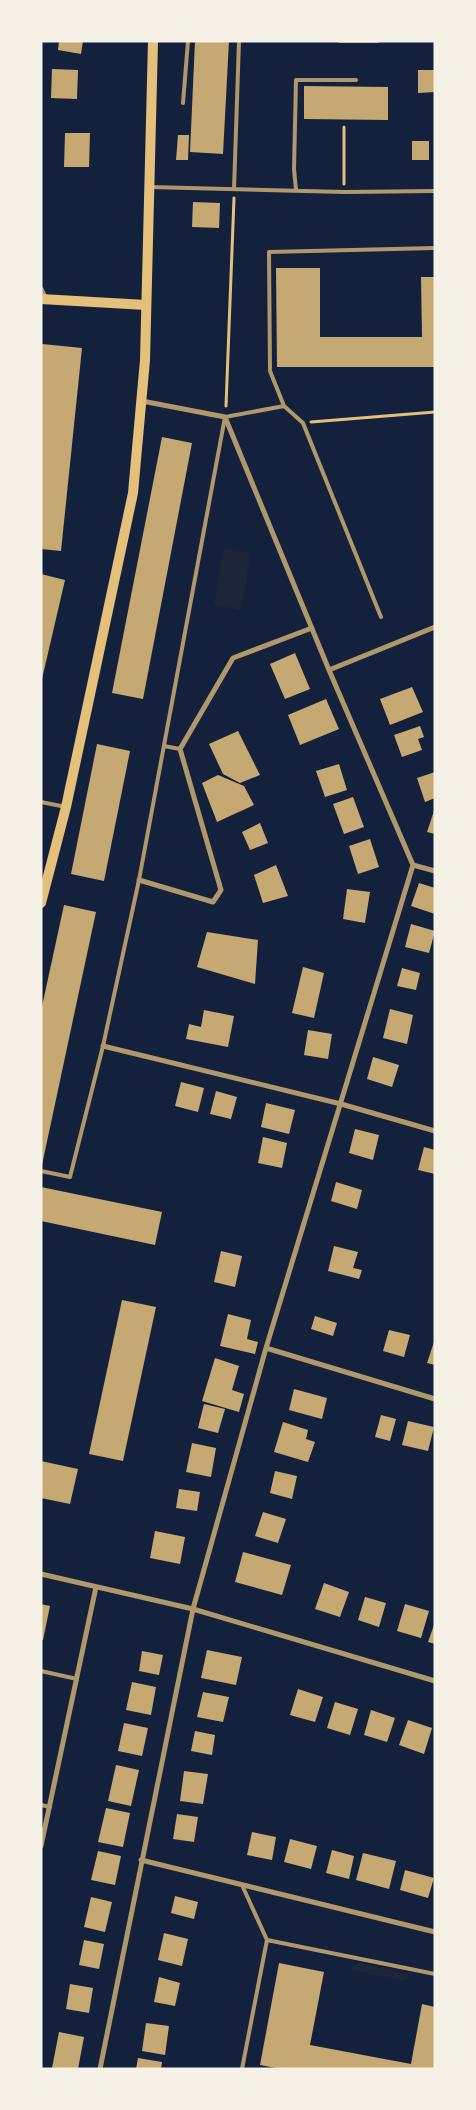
<svg xmlns="http://www.w3.org/2000/svg" width="476" height="2110" font-family="'Alegreya Sans',sans-serif">
	<style>
		.green { fill: #1d2539 }
		.building { fill: #c6a872 }
		.lines { fill: none; stroke-linecap: round; stroke-linejoin: round }
		.path { stroke: #e5c07b; stroke-width: 3 }
		.service { stroke: #b1986c; stroke-width: 4 }
		.minor { stroke: #b1986c; stroke-width: 5 }
		.secondary { stroke: #e5c07b; stroke-width: 10 }
	</style>
	<rect width="100%" height="100%" fill="#14213d"/>
	<!-- green -->
	<path class="green" d="M224,548L251,553L241,610L214,605Z
		M359,1963L407,1974L409,1978L403,1981L352,1970L351,1967Z"/>
	<!-- building -->
	<path class="building" d="M59,41H83L81,54L58,50Z
		M195,41H229L223,154L190,152Z
		M52,69L78,70L77,99L51,98Z
		M418,70H435V92L418,93Z
		M304,86L388,87V120L304,119Z
		M65,133H90L89,167H64Z
		M178,135H189L188,160H176Z
		M412,141H429V160H412Z
		M193,202L220,203L219,228L192,227Z
		M276,268H320V337H422L421,277H435V367H277Z
		M42,344L82,348L61,551L41,549Z
		M162,437L192,443L143,699L112,693Z
		M41,574L65,580L42,679H41Z
		M295,653L310,689L285,699L270,664Z
		M412,687L423,712L390,725L380,699Z
		M326,699L339,729L300,745L288,715Z
		M420,726L424,737L418,739L422,750L402,757L394,735Z
		M238,731L260,775L240,783L223,774L209,744Z
		M97,744L130,751L104,881L71,874Z
		M339,764L347,790L325,797L316,771Z
		M435,772V798L425,802L417,778Z
		M218,775L244,786L254,805L217,822L202,783Z
		M353,797L364,827L344,834L333,804Z
		M435,808V834L427,832Z
		M260,823L268,843L250,850L242,832Z
		M370,839L379,867L358,874L349,846Z
		M276,865L288,896L263,903L254,875Z
		M419,883L435,888V914L411,906Z
		M347,889L370,892L365,923L343,919Z
		M64,905L96,912L42,1165L41,1011Z
		M411,924L435,931L429,953L405,947Z
		M207,932L258,940L255,984L197,967Z
		M303,967L324,973L314,1018L292,1013Z
		M402,968L420,973L416,990L397,986Z
		M390,1009L413,1015L407,1044L383,1038Z
		M204,1010L234,1016L228,1047L186,1039L189,1024L201,1027Z
		M308,1030L332,1034L328,1059L304,1055Z
		M373,1057L399,1065L392,1087L367,1079Z
		M181,1082L204,1088L198,1112L175,1106Z
		M216,1091L237,1097L231,1119L210,1114Z
		M266,1103L295,1110L289,1134L261,1127Z
		M355,1129L379,1135L373,1160L349,1153Z
		M263,1137L287,1143L282,1168L258,1163Z
		M424,1147L435,1150V1174L418,1170Z
		M336,1182L362,1190L357,1209L331,1201Z
		M41,1187L162,1212L155,1245L41,1221Z
		M334,1246L358,1252L353,1268L362,1270L359,1279L328,1271Z
		M221,1251L242,1256L235,1287L214,1282Z
		M122,1300L156,1307L123,1461L89,1454Z
		M228,1314L251,1320L247,1339L258,1342L255,1354L220,1346Z
		M315,1316L337,1323L333,1336L311,1329Z
		M389,1330L410,1335L404,1357L383,1351Z
		M435,1339V1365L427,1363Z
		M215,1358L239,1366L232,1390L244,1394L239,1412L202,1401Z
		M294,1389L327,1398L322,1419L289,1410Z
		M204,1404L225,1409L218,1433L198,1428Z
		M381,1415L396,1419L390,1441L375,1437Z
		M408,1421L434,1427L428,1451L402,1445Z
		M283,1422L308,1430L306,1439L315,1442L308,1462L274,1452Z
		M192,1443L216,1448L211,1477L186,1472Z
		M41,1461L78,1469L70,1504L41,1498Z
		M275,1471L297,1476L292,1499L270,1493Z
		M179,1489L200,1492L197,1511L176,1508Z
		M263,1512L286,1519L278,1543L255,1536Z
		M155,1531L185,1537L180,1564L150,1558Z
		M243,1552L291,1565L282,1595L235,1582Z
		M324,1583L349,1592L340,1617L315,1609Z
		M365,1597L386,1603L379,1627L358,1620Z
		M41,1604L50,1606L43,1640H41Z
		M405,1604L429,1611L421,1638L397,1631Z
		M435,1622V1644L428,1642Z
		M207,1650L242,1657L236,1685L201,1678Z
		M142,1651L163,1655L159,1675L139,1671Z
		M132,1682L156,1687L151,1715L126,1710Z
		M298,1689L323,1697L315,1722L290,1715Z
		M203,1692L229,1697L223,1722L197,1717Z
		M335,1702L358,1709L350,1735L327,1728Z
		M371,1710L395,1718L387,1742L364,1735Z
		M408,1720L432,1728L424,1754L399,1745Z
		M124,1723L148,1728L142,1756L118,1751Z
		M195,1731L215,1735L212,1755L191,1751Z
		M116,1765L139,1770L131,1806L108,1801Z
		M184,1771L208,1774L203,1804L180,1801Z
		M106,1808L130,1813L123,1847L98,1842Z
		M177,1814L198,1817L194,1842L173,1839Z
		M252,1832L276,1837L272,1860L247,1855Z
		M290,1839L317,1846L311,1869L284,1862Z
		M332,1850L354,1856L349,1879L326,1873Z
		M98,1851L121,1856L115,1885L91,1880Z
		M363,1853L396,1861L389,1889L356,1880Z
		M405,1870L434,1878L428,1898L400,1890Z
		M175,1896L198,1902L194,1919L171,1913Z
		M91,1897L112,1902L105,1932L84,1927Z
		M164,1933L188,1939L182,1966L158,1960Z
		M84,1940L104,1944L99,1969L79,1965Z
		M279,1963L324,1972L310,2045L411,2064L422,2004L435,2007V2069H281L260,2065Z
		M159,1977L180,1983L175,2006L154,2002Z
		M70,1984L93,1988L89,2013L66,2009Z
		M146,2023L169,2026L165,2055L142,2051Z
		M59,2032L84,2037L78,2069L52,2068Z
		M138,2058L162,2062L161,2069H136Z"/>
	<g class="lines">
		<!-- path -->
		<path class="path" d="M344,127V184
			M226,406L234,198
			M311,422L435,412"/>
		<!-- service -->
		<path class="service" d="M340,41H378
			M183,103L188,41
			M150,187L345,192L435,191
			M234,189L239,41
			M296,190L294,169L296,80H356
			M284,406L270,371L269,252L435,248
			M164,746L180,749
			M41,802L66,807
			M41,1171L70,1177L103,1046L139,880L225,417L284,406L303,423L381,617
			M41,1671L77,1679
			M41,1805L50,1807
			M242,1885L267,1940L242,2069
			M267,1940L435,1974"/>
		<!-- minor -->
		<path class="minor" d="M41,289L46,299
			M329,670L435,627
			M413,865L435,871
			M139,880L213,902L221,890L180,749L233,658L312,628
			M103,1046L341,1104L435,1131
			M266,1348L435,1399
			M41,1574L193,1609L435,1681
			M41,1846L96,1587
			M141,1860L435,1932
			M100,2069L193,1609L266,1348L413,865L329,670L225,417L142,401"/>
		<!-- secondary -->
		<path class="secondary" d="M41,299L146,305
			M41,903L66,807L133,493L145,360L153,41"/>
	</g>
	<!-- border -->
	<rect width="476" height="2110" fill="none" stroke="#f6f1e7" stroke-width="85"/>
</svg>
